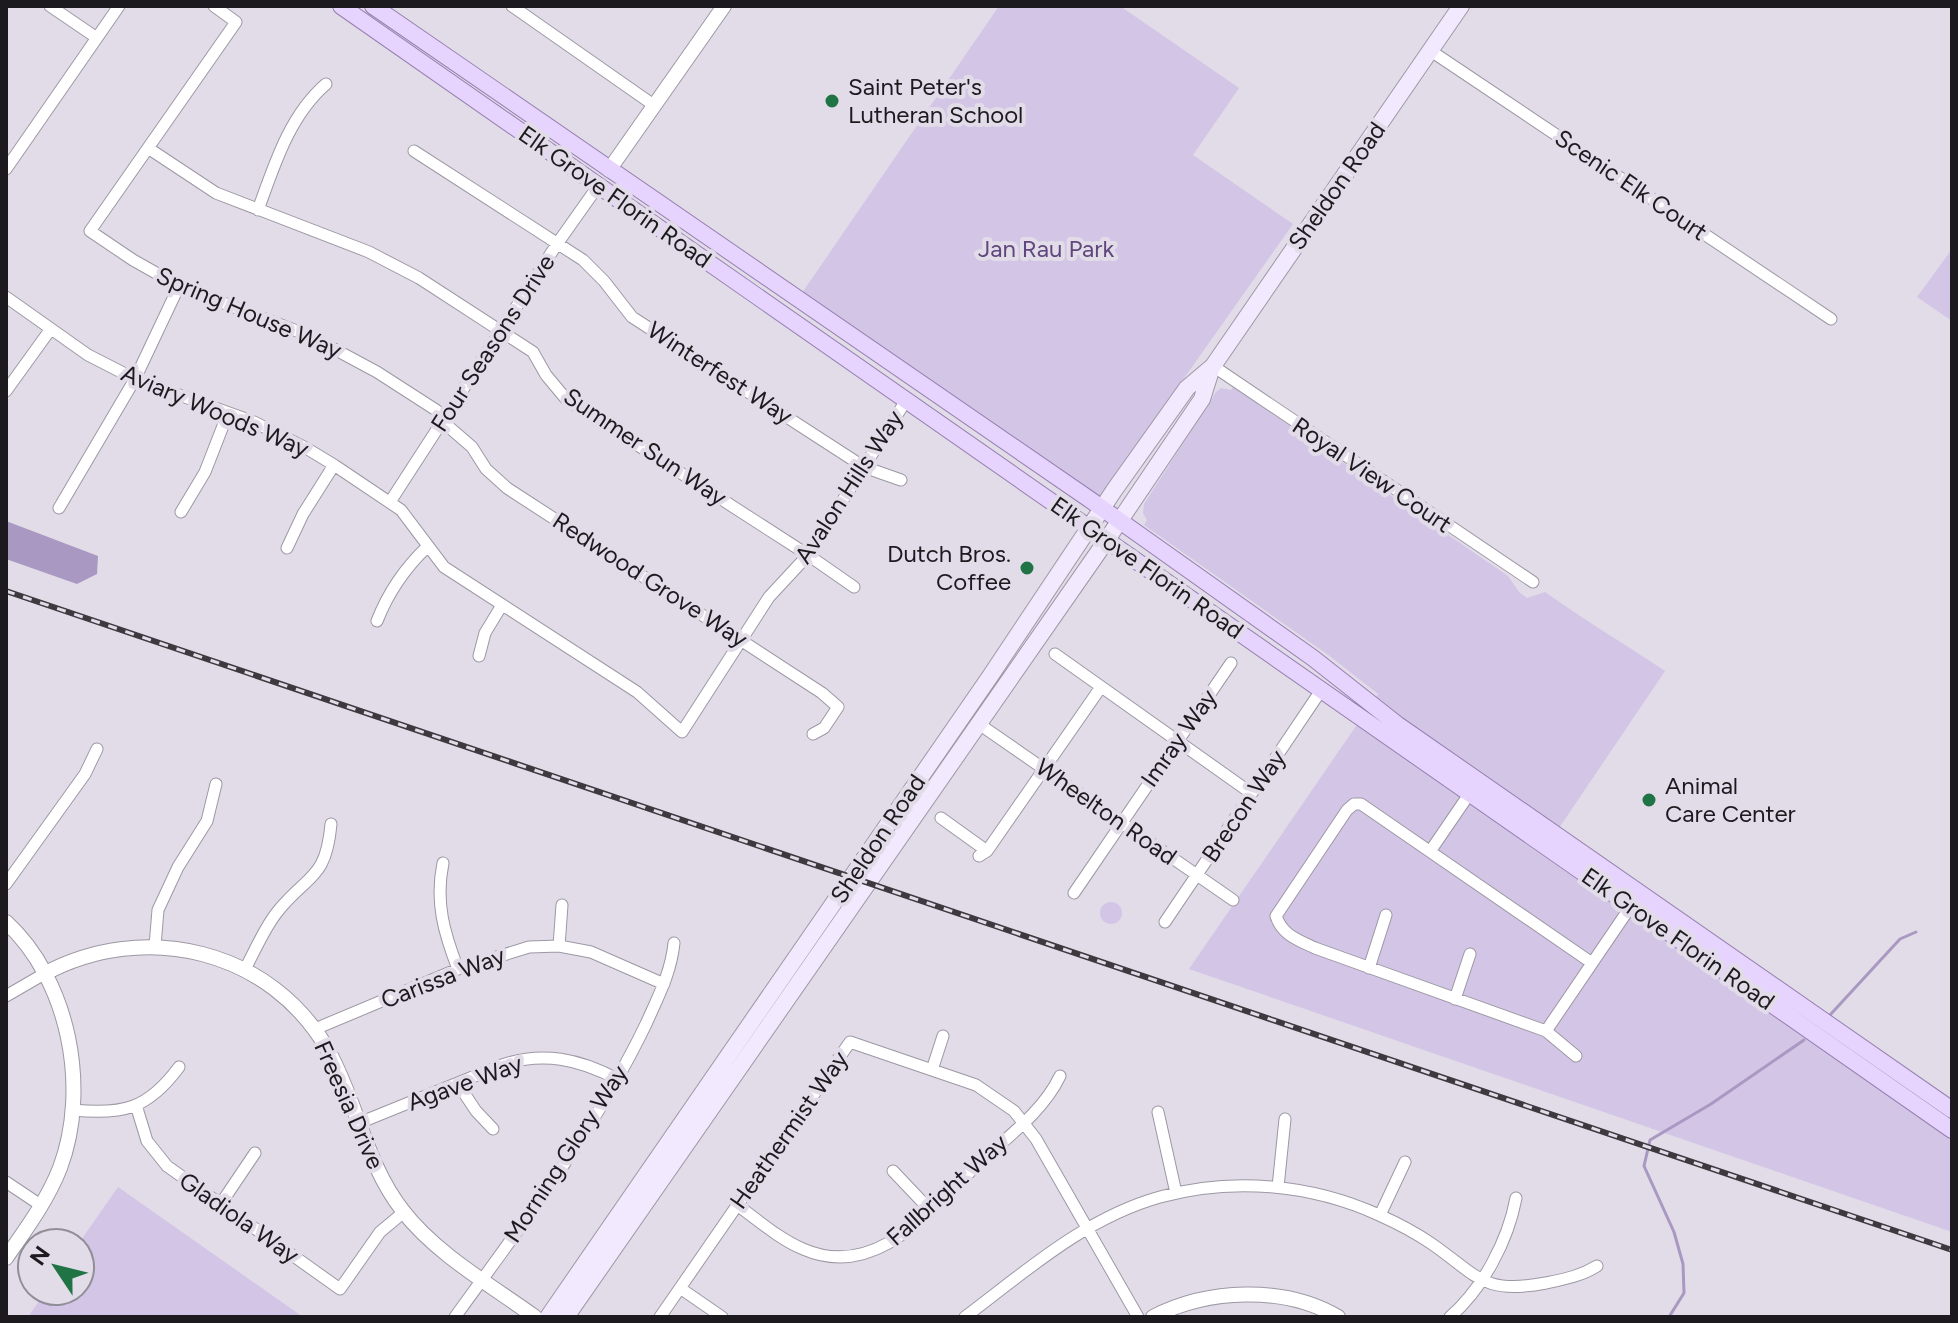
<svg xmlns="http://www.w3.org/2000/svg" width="1958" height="1323" font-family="Figtree,sans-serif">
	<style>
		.green { fill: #d3c5e6 }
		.water { fill: #a998c1 }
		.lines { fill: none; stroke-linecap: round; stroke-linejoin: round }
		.stream { stroke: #a998c1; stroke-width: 3 }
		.minor-casing { stroke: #9d98a4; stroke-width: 13 }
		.tertiary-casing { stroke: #9d98a4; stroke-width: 16 }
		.secondary-casing { stroke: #9d98a4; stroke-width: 18 }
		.primary-casing { stroke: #9680b0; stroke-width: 18 }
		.minor { stroke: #fff; stroke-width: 11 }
		.tertiary { stroke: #fff; stroke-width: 14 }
		.secondary { stroke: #f3e9ff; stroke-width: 16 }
		.primary { stroke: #e7d4fe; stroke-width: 16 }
		.rail-casing { stroke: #3c393f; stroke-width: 6 }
		.rail { stroke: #e1dce8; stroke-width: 3; stroke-dasharray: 9; stroke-linecap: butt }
		.poi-dot { fill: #207345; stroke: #e1dce8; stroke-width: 3 }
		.labels { text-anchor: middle; stroke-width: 8; stroke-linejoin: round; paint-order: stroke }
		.poi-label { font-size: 24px; fill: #1c1a1f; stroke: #e1dce8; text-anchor: start }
		.street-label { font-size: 24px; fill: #1c1a1f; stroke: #e1dce8 }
		.park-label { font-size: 24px; fill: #60467d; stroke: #e1dce8 }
	</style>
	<rect width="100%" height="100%" fill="#e1dce8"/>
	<!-- green -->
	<path class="green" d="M999,6H1120L1239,88L1193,155L1293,224L1100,497L802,293Z
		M1952,249V321L1917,297Z
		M1233,387L1508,576L1519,592L1527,598L1545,592C1584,620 1625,644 1665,671L1557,831L1952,1104V1232L1189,969L1378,694L1331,657L1144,525L1147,520L1143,513L1144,504L1216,392L1221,388L1231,390Z
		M1100 913a11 11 0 1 1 22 0a11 11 0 1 1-22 0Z
		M118,1187L303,1317H28L46,1291H80L79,1243Z"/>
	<!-- water -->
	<path class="water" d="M6,521L98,556L97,574L77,584L6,559Z"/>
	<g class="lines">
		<!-- stream -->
		<path class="stream" d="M1830,1015L1900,939L1916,932
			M1669,1317L1684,1293L1683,1264L1674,1232L1644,1166L1650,1140L1711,1104L1804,1040"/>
		<!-- minor casing -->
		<g class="minor-casing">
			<path id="minor" d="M50,6L97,38
				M214,6L236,22L90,231L133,260L179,286L310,336L377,372L436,410L450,428L472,447L486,469L507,488L822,693L838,707L824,728L813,734
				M512,6L655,106
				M1431,51L1831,319
				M148,148L216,193L369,252L419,278L533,352L546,375L566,399L808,555L854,587
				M414,151L583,260L604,281L632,317L864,467L901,480
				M6,169L119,6
				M258,210C274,166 289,116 326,84
				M6,297L88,355L135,379L254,422L306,448L334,465L401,510L444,567L637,692L682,732L769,597L808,555L907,399
				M1213,366L1533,582
				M6,391L50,330
				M390,502L557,244L598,186
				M59,508L135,379L179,286
				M181,512L205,472L228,413
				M287,548L303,514L334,465
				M377,621C388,593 405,568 427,547
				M1055,654L1251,793
				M479,656L485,633L502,605
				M979,724L1233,900
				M941,818L987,851
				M1431,850L1470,793
				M979,856L987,851L1101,687
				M443,863C435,902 444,933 458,969
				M6,884L85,774L97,749
				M1074,893L1231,663
				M1165,922L1322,689
				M155,946L158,910L178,867L207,821L216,784
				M559,946L562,905
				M1369,968L1386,915
				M244,971C255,951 264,928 278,911C308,874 326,880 331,824
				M6,996L44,974
				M1455,999L1470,954
				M315,1029L458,969L529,947L559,946L591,952L664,984
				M1546,1031L1315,948C1298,940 1282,935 1276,916L1347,810L1354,804H1361L1592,963
				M1576,1056L1546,1031L1631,906
				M932,1070L943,1036
				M458,1084L476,1111L493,1129
				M136,1105L147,1141L167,1166L340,1289L380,1232L404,1212
				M73,1110C123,1115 148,1109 179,1067
				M1158,1112L1176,1193
				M359,1123L502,1065C543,1051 579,1059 617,1079
				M893,1171L930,1210
				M6,1182L42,1206
				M1278,1187L1285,1119
				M220,1205L255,1153
				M737,1205C758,1220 779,1239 803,1249C876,1281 930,1210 977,1165C1006,1138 1043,1112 1060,1076
				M1380,1215L1405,1162
				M680,1288L722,1317
				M455,1317C523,1223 596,1128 646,1024C658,997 671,973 674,943
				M660,1317L850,1042L976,1085L1014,1111L1036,1139L1138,1317
				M965,1317C1026,1271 1085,1218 1160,1197C1232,1177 1311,1184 1379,1215C1397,1223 1416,1233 1432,1244C1478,1276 1483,1295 1546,1283C1565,1279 1581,1276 1597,1266
				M1450,1317C1483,1288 1508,1241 1516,1198"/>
		</g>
		<!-- tertiary casing -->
		<g class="tertiary-casing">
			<path id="tertiary" d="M609,170L724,6
				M6,922C69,980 90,1088 60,1168C47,1201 26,1229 6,1258
				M44,974C144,920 272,949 329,1052C357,1103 366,1164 403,1211C435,1253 492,1286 535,1317
				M1153,1317C1207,1289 1284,1285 1338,1317"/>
		</g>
		<!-- secondary casing -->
		<g class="secondary-casing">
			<path id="secondary" d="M548,1317L991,675L1115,489L1187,388L1213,366L1461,6
				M566,1317L1106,541L1202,399L1212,367"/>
		</g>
		<!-- primary casing -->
		<g class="primary-casing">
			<path id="primary" d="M341,6L1952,1130
				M373,6L1089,499L1313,658L1398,725L1952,1110"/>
		</g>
		<!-- minor -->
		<use href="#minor" class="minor"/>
		<!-- tertiary -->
		<use href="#tertiary" class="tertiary"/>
		<!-- secondary -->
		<use href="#secondary" class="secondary"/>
		<!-- primary -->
		<use href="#primary" class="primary"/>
		<!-- rail casing -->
		<g class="rail-casing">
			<path id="rail" d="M6,591L1952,1250"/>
		</g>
		<!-- rail -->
		<use href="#rail" class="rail"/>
	</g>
	<!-- markers -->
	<g class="poi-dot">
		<circle cx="832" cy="101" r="8"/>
		<circle cx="1027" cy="568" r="8"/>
		<circle cx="1649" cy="800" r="8"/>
	</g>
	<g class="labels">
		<!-- poi labels -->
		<g class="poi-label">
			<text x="848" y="95">Saint Peter's<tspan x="848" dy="28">Lutheran School</tspan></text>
			<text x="1011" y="562" text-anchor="end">Dutch Bros.<tspan x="1011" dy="28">Coffee</tspan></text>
			<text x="1665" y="794">Animal<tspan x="1665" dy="28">Care Center</tspan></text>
		</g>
		<!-- street labels -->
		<g class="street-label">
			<text transform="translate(1631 185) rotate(34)" y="8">Scenic Elk Court</text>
			<text transform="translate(1337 186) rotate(-55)" y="8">Sheldon Road</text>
			<text transform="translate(615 197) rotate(35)" y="8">Elk Grove Florin Road</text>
			<text transform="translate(249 313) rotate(23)" y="8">Spring House Way</text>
			<text transform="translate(493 343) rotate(-57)" y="8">Four Seasons Drive</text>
			<text transform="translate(720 373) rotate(33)" y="8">Winterfest Way</text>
			<text transform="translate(215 411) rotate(23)" y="8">Aviary Woods Way</text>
			<text transform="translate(645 447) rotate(34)" y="8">Summer Sun Way</text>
			<text transform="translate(1372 475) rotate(34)" y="8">Royal View Court</text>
			<text transform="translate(849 487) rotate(-57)" y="8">Avalon Hills Way</text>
			<text transform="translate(1147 568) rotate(35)" y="8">Elk Grove Florin Road</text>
			<text transform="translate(650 580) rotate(33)" y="8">Redwood Grove Way</text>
			<text transform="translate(1179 738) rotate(-55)" y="8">Imray Way</text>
			<text transform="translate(1244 806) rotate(-56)" y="8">Brecon Way</text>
			<text transform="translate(1106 812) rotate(35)" y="8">Wheelton Road</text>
			<text transform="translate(878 839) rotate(-56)" y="8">Sheldon Road</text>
			<text transform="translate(1678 939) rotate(35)" y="8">Elk Grove Florin Road</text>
			<text transform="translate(443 978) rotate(-21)" y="8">Carissa Way</text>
			<text transform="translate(465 1083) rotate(-20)" y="8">Agave Way</text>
			<text transform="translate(349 1105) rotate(66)" y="8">Freesia Drive</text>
			<text transform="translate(789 1130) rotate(-55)" y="8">Heathermist Way</text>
			<text transform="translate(566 1154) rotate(-57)" y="8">Morning Glory Way</text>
			<text transform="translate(947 1190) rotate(-42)" y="8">Fallbright Way</text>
			<text transform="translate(239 1218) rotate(35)" y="8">Gladiola Way</text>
		</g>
		<!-- park labels -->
		<g class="park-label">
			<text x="1046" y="257">Jan Rau Park</text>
		</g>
	</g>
	<!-- border -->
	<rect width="1958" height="1323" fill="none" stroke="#1c1a1f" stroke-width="16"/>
	<!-- north arrow -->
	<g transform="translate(56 1267) rotate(305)"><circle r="38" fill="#e1dce8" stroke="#928e98" stroke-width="2"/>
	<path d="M0-6L14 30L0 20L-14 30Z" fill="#207345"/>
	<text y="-12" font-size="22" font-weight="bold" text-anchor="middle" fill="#1c1a1f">N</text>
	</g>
</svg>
